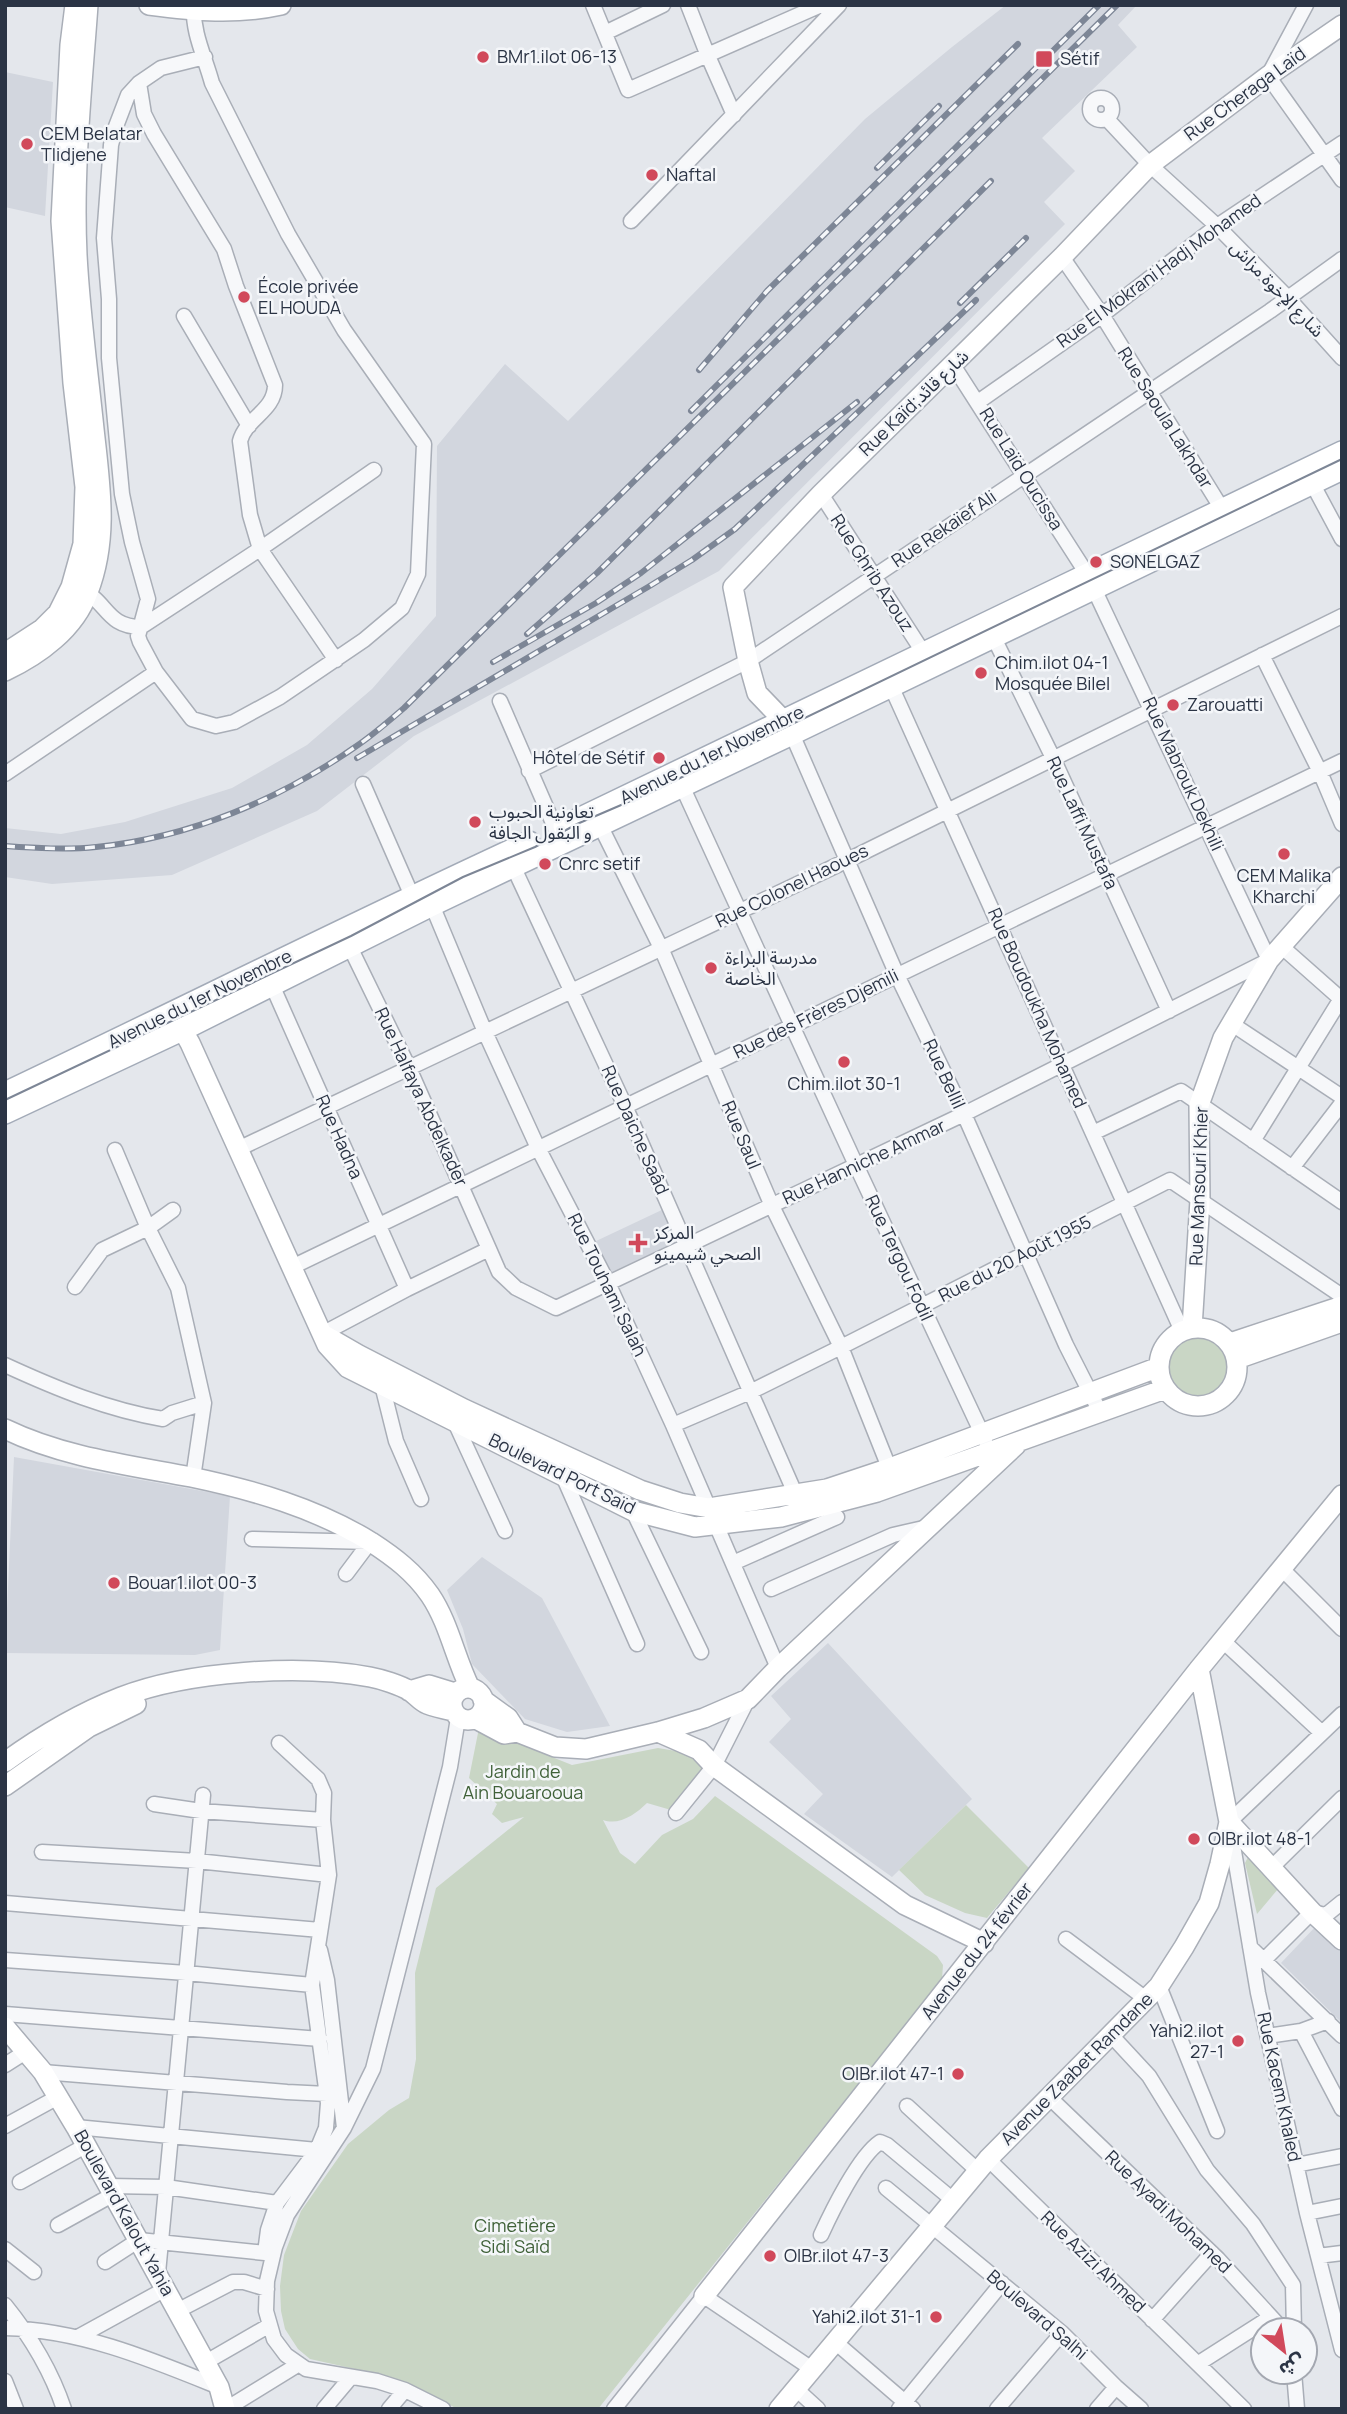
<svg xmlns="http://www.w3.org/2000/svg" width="1347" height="2414" font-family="Manrope,'Noto Sans Arabic',sans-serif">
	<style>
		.built { fill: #d2d6de }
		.green { fill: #c9d6c5 }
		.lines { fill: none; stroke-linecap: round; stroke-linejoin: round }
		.street-casing { stroke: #a9aeb7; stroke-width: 17 }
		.secondary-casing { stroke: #a9aeb7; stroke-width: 22 }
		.primary-casing { stroke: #a3abb8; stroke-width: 24 }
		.street { stroke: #f7f8fa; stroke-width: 14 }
		.secondary { stroke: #fff; stroke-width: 19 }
		.primary { stroke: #fff; stroke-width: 21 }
		.tram { stroke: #7d8696; stroke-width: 2 }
		.rail-casing { stroke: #7d8696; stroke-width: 6 }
		.rail { stroke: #f4f6f9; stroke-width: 3.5; stroke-dasharray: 10; stroke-linecap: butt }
		.poi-dot { fill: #d1495b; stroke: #f4f6f9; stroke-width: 2.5 }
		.labels { text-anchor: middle; stroke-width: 5; stroke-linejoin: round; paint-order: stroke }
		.poi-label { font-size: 18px; fill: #2b3445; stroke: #f4f6f9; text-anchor: start }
		.street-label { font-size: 18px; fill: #2b3445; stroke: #f4f6f9 }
		.park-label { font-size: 18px; fill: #3f6138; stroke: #f4f6f9 }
	</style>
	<rect width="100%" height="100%" fill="#e4e7ec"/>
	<!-- built -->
	<path class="built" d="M1006,5H1137L1118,25L1137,47L1042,138L1075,171L1044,202L1065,224L719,571L414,736L317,811L172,875L52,884L5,877V828L61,834L125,822L232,788L307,745L372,689L436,616L437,446L505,364L568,421L865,119L952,47Z
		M5,72L53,82L45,216L5,207Z
		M666,1208L682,1244L610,1279L594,1242Z
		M14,1457L230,1496L220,1650L195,1655L5,1653Z
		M482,1557L542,1598L610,1726L567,1732L525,1719L472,1664L463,1629L447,1590Z
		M828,1643L972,1799L892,1877L804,1814L823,1794L769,1742L791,1719L771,1696Z
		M1317,1925L1342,1948V2023L1281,1963Z"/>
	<!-- green -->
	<path class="green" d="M1169 1366a30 30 0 1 1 60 0a30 30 0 1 1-60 0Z
		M479,1728L572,1765L658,1748L694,1754L703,1769L671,1810L647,1803C636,1814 619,1826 603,1820L620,1853L635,1864L662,1835L693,1819L715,1796L937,1956L943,1965L942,1979L598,2409H458L391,2377L310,2359L298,2349L285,2329L281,2311L280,2286L284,2255L301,2211L348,2144L389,2110L409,2098L416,2059L415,1973L436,1888L524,1817L502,1823L492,1814L497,1804L469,1778Z
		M966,1805L1029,1868L987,1918L965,1913L925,1895L899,1870Z
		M1248,1857L1253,1860L1278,1889L1257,1914L1245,1863Z"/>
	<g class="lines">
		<!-- street casing -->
		<g class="street-casing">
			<path id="street" d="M194,5C192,32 205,57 212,83L288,234L344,330L424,444L418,574L402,608L364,640L280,697L234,722L216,726L192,719L156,672L140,642L138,636L148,599L132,542L122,494L109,358V299L104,238L111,145L115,129L128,95L139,83L161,68L205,57
				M593,5L628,90L821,5
				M688,5L708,56L734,115
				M1306,5L1268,76L1342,180
				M605,33L663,5
				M139,83L144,114L154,134L224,249L236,286L275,385C275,411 246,418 240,441L250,515L260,549L336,660
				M1090 109a11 11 0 1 1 22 0a11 11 0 1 1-22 0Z
				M1107,119L1150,165L1217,226L1287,297L1342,358
				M631,221L839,5
				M1062,257L1102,315L1222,509
				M184,316L249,426
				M978,402L1102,315L1217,226L1342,143
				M1312,483L1342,539
				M821,494L923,652
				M80,590C107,599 105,627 141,627L260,549L374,470
				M993,636L1053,758L1169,1011
				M1262,655L1320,772L1342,824
				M891,686L1182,1331
				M500,701L556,830
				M792,734L897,975L964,1114L1066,1345L1100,1412
				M529,771L748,661L1270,311L1342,259
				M5,774L156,672
				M363,784L412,896
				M682,786L856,1165L985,1440
				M600,825L661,948L772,1206L841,1347L892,1475
				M513,866L625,1106L798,1500
				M432,905L485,1032L538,1148L608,1283L673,1425L778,1668
				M349,945L409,1068L489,1249
				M1281,946L1342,1000
				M272,985L407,1289
				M1232,1024L1342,1097
				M1093,1133L1181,1091L1342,1202
				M1253,1141L1342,997
				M238,1149L846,861L1342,616
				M1292,1168L1342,1103
				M173,1210L148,1228L178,1288L204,1403L193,1478
				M292,1267L1342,761
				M75,1287L102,1250L148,1228L115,1150
				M322,1334L407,1289L489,1249L499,1272L516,1288L556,1308L964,1114L1269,960L1087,574L953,365
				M5,1365C55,1388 108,1410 163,1419L172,1413L204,1403
				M382,1385L396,1441L421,1499
				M453,1418L505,1531
				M673,1425L750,1392L841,1347L1170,1180L1342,1296
				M563,1476L637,1644
				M633,1511L701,1652
				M252,1539L369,1542
				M733,1563L837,1517
				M1282,1569L1342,1629
				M346,1574L370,1542
				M771,1589L893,1535L928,1527
				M1223,1641L1322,1733
				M1342,1714L1229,1822L1258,1993L1307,2213L1342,2350
				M154,1804L201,1811L323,1820
				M676,1813L714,1766L748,1699
				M42,1852L197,1861L329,1875
				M1272,1867L1342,1798
				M5,1903L320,1930
				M1066,1939L1146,1999
				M1250,1947L1342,2036
				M320,1950L327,1980L344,2128
				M1265,1959L1312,1912L1326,1915L1342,1902
				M5,1960L186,1973L312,1985
				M1159,1986L1217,2131
				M5,2014L320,2039
				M1301,2031L1342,2109
				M1111,2035L1149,2076L1207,2170L1253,2224L1293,2285L1294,2330
				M1268,2036L1301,2031L1328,2021
				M5,2065L27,2051
				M43,2072L287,2092L327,2094
				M1049,2097L1218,2259L1283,2330
				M907,2106L978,2171
				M5,2126L58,2097
				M76,2127L317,2150
				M988,2159L1244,2409
				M1296,2165L1342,2156
				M20,2182L87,2145
				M110,2186L166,2187L277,2203
				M886,2188L1062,2333L1116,2387L1141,2409
				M1307,2213L1342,2206
				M58,2225L114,2194
				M821,2235C832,2211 859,2156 880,2142L887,2145L953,2200
				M5,2249L34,2272
				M272,2254L265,2253L268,2230L277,2203L317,2150L326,2128L328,2103L312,1985L329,1875L323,1820L324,1793L318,1779L279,1743
				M1318,2256L1342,2253
				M105,2262L139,2240L265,2253
				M158,2273L203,1795
				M5,2305C31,2337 51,2370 64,2409
				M179,2310L233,2282H244L267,2289
				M1152,2320L1212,2253
				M5,2328C81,2330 150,2359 219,2387
				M78,2337L167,2288
				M834,2341L913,2409
				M206,2362L270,2325
				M1199,2363L1271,2317
				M1294,2372L1297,2409
				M5,2381L16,2409
				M795,2388L818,2409
				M226,2409L299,2364
				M324,2409L351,2377
				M389,2409L405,2390
				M443,2409L405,2390L377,2381L306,2369L286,2355L274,2339L266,2311L267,2281L275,2247L287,2215L344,2128L373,2069L450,1767L458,1718
				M614,2409L704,2296L812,2369
				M899,2409L1002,2283
				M997,2409L1062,2333
				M1097,2409L1116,2387"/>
		</g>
		<!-- secondary casing -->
		<g class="secondary-casing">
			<path id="secondary" d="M149,5C195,11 236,15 281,5
				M5,653L42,629L58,613L71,587L83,544L85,487L73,383L61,221L70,45L75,5
				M5,671C39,655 75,629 88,592C109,538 100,485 94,429C88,371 80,313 77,255C73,172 82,88 88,5
				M783,720L757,693L748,661L733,587L821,494L1062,257L1150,165L1268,76L1342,25
				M175,1017L190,1043L327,1345L348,1368L633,1511L695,1527L781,1517L877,1492L1165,1389
				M1159 1367a39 39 0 1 1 78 0a39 39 0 1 1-78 0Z
				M1192,1328L1200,1200L1199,1105L1223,1038L1269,960L1342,877
				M326,1336L359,1355L464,1409L640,1490L680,1503L709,1508L827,1489L890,1468L1159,1367
				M1230,1343L1342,1306
				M1237,1359L1342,1322
				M5,1429C63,1457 128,1465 191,1477C253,1490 316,1508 371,1542C394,1557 414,1572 430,1595C449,1623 455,1658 470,1688
				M452 1704a16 16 0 1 1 32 0a16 16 0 1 1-32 0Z
				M409,1691L429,1685L455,1693
				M483,1700L508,1718L517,1732
				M476,1719L504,1734L517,1732L555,1747L586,1749L658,1732L704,1718L748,1699L778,1668L1016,1445
				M658,1732L699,1750L714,1766L905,1905L984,1943
				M5,1762C41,1736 80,1713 121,1697C188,1671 300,1664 370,1677C381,1679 400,1685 410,1691C416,1695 420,1701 427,1704C435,1707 444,1709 453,1711
				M5,1786L89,1727L136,1704
				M1229,1822L1312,1912L1342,1940
				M5,2027L43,2072L76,2127L219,2387L225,2409
				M704,2296L1199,1669L1342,1495
				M779,2409L988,2159L1159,1986L1184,1947L1209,1903L1220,1864L1229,1822L1199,1669"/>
		</g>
		<!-- primary casing -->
		<g class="primary-casing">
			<path id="primary" d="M564,826L1342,452
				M5,1093C180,1010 353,923 529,842
				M5,1113L182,1030L432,905L792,734L1342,469"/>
		</g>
		<!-- street -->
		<use href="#street" class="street"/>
		<!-- secondary -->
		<use href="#secondary" class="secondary"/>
		<!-- primary -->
		<use href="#primary" class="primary"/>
		<!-- tram -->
		<path class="tram" d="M5,1100L351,936L463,877L535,847L577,824L649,793L1342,459"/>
		<!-- rail casing -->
		<g class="rail-casing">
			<path id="rail" d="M877,168L939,106
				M960,303L1026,238
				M699,370L767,291L1018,44
				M691,411L1099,5
				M527,634L597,573L991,181
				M493,662L596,603L641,573L857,402
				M357,758L648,587L692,560L735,529L976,300
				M5,846C35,848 66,850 96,847C189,838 281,799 358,745C374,734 389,721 404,708L1117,5"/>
		</g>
		<!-- rail -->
		<use href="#rail" class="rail"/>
	</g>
	<!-- markers -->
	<g class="poi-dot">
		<circle cx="483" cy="57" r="7"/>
		<rect x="1035" y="50" width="18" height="18" rx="3.5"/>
		<circle cx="27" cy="144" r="7"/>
		<circle cx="652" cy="175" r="7"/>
		<circle cx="244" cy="297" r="7"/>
		<circle cx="1096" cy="562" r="7"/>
		<circle cx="981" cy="673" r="7"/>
		<circle cx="1173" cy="705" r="7"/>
		<circle cx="659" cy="758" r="7"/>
		<circle cx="475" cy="822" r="7"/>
		<circle cx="1284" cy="854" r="7"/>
		<circle cx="545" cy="864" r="7"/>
		<circle cx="711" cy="968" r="7"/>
		<circle cx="844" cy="1062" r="7"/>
		<path d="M634.5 1232.5h7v7h7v7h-7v7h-7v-7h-7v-7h7z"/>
		<circle cx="114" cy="1583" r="7"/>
		<circle cx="1194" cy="1839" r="7"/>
		<circle cx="1238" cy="2041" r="7"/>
		<circle cx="958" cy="2074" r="7"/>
		<circle cx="770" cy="2256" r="7"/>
		<circle cx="936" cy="2317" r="7"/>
	</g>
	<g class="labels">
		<!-- poi labels -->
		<g class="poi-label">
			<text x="497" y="63">BMr1.ilot 06-13</text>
			<text x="1060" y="65">Sétif</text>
			<text x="41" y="140">CEM Belatar<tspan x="41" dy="21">Tlidjene</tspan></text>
			<text x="666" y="181">Naftal</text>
			<text x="258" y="293">École privée<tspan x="258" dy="21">EL HOUDA</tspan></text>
			<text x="1110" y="568">SONELGAZ</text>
			<text x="995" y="669">Chim.ilot 04-1<tspan x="995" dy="21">Mosquée Bilel</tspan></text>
			<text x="1187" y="711">Zarouatti</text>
			<text x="645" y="764" text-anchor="end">Hôtel de Sétif</text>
			<text x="489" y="818">تعاونية الحبوب<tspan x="489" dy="21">و البقول الجافة</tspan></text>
			<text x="559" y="870">Cnrc setif</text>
			<text x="1284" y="882" text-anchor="middle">CEM Malika<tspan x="1284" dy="21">Kharchi</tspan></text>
			<text x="725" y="964">مدرسة البراءة<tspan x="725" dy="21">الخاصة</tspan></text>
			<text x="844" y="1090" text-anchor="middle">Chim.ilot 30-1</text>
			<text x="654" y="1239">المركز<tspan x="654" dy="21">الصحي شيمينو</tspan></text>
			<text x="128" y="1589">Bouar1.ilot 00-3</text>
			<text x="1208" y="1845">OlBr.ilot 48-1</text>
			<text x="1224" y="2037" text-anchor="end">Yahi2.ilot<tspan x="1224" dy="21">27-1</tspan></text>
			<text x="944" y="2080" text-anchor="end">OlBr.ilot 47-1</text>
			<text x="784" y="2262">OlBr.ilot 47-3</text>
			<text x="922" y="2323" text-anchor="end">Yahi2.ilot 31-1</text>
		</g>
		<!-- street labels -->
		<g class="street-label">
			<text transform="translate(1245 94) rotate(-36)" y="6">Rue Cheraga Laïd</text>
			<text transform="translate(1159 271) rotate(-36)" y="6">Rue El Mokrani Hadj Mohamed</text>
			<text transform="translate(1277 289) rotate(46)" y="6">شارع الإخوة مزاش</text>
			<text transform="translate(914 403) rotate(-44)" y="6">Rue Kaïd;شارع قائد</text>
			<text transform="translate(1165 418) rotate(58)" y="6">Rue Saoula Lakhdar</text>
			<text transform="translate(1021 469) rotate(58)" y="6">Rue Laïd Oucissa</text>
			<text transform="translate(944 529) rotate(-34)" y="6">Rue Rekaïef Ali</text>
			<text transform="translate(872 573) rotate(57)" y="6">Rue Ghrib Azouz</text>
			<text transform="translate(712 755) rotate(-26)" y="6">Avenue du 1er Novembre</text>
			<text transform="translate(1183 774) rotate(65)" y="6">Rue Mabrouk Dekhili</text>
			<text transform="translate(1082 823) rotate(65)" y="6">Rue Laffi Mustafa</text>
			<text transform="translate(792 886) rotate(-26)" y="6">Rue Colonel Haoues</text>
			<text transform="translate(200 999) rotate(-26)" y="6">Avenue du 1er Novembre</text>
			<text transform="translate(1037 1008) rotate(66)" y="6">Rue Boudoukha Mohamed</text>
			<text transform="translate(816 1014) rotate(-26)" y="6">Rue des Frères Djemili</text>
			<text transform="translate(944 1074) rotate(65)" y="6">Rue Bellil</text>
			<text transform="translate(421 1097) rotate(65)" y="6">Rue Halfaya Abdelkader</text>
			<text transform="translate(635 1130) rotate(66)" y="6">Rue Daiche Saâd</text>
			<text transform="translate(741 1135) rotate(67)" y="6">Rue Saul</text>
			<text transform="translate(339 1137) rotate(66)" y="6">Rue Hadna</text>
			<text transform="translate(864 1162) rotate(-25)" y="6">Rue Hanniche Ammar</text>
			<text transform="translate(1199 1186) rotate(-88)" y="6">Rue Mansouri Khier</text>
			<text transform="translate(899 1258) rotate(65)" y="6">Rue Tergou Fodil</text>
			<text transform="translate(1015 1259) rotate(-27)" y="6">Rue du 20 Août 1955</text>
			<text transform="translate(607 1285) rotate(64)" y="6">Rue Touhami Salah</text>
			<text transform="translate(562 1474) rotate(26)" y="6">Boulevard Port Saïd</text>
			<text transform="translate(977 1951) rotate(-52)" y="6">Avenue du 24 février</text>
			<text transform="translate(1077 2069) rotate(-45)" y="6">Avenue Zaabet Ramdane</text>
			<text transform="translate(1279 2087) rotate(78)" y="6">Rue Kacem Khaled</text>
			<text transform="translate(1168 2212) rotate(44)" y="6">Rue Ayadi Mohamed</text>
			<text transform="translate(124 2213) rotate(61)" y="6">Boulevard Kalout Yahia</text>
			<text transform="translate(1093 2262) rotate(44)" y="6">Rue Azizi Ahmed</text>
			<text transform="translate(1037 2315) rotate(41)" y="6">Boulevard Salhi</text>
		</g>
		<!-- park labels -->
		<g class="park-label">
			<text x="523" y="1778">Jardin de<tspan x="523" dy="21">Ain Bouarooua</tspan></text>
			<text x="515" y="2232">Cimetière<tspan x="515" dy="21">Sidi Saïd</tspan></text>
		</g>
	</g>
	<!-- border -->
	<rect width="1347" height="2414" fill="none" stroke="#2b3445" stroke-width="14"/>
	<!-- north arrow -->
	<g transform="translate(1284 2351) rotate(150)"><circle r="33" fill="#f4f6f9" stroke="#a4a8b1" stroke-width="2"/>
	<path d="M0-5L12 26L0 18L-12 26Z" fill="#d1495b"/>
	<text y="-10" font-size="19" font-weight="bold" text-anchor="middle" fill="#2b3445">ش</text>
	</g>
</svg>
